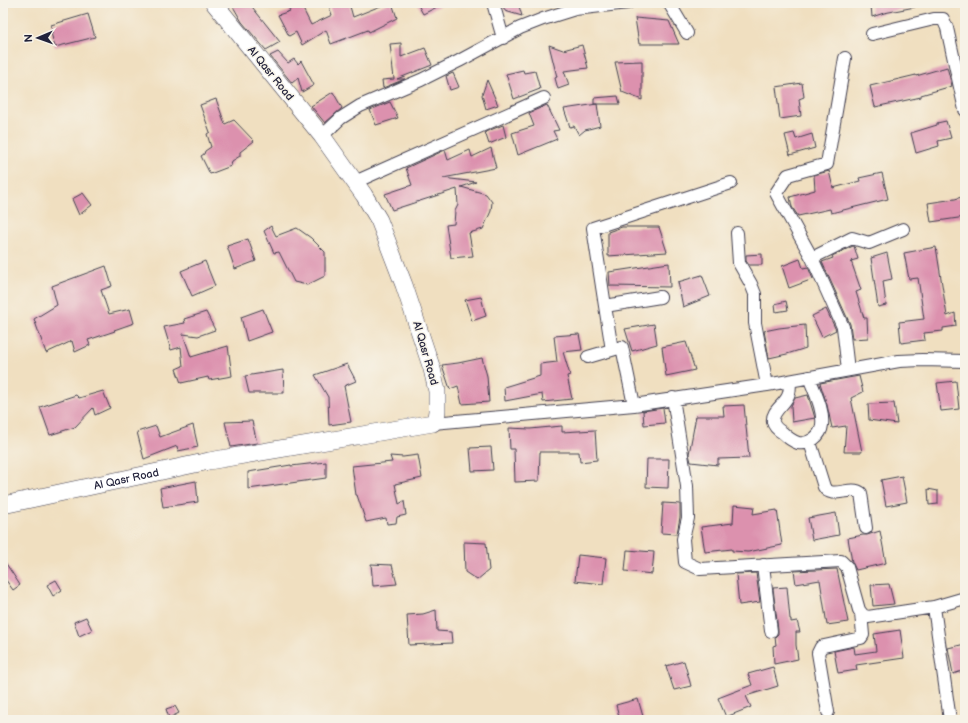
<svg xmlns="http://www.w3.org/2000/svg" width="968" height="723" font-family="'Balsamiq Sans',sans-serif">
	<style>
		.building { fill: #dc91ae }
		.lines { fill: none; stroke-linecap: round; stroke-linejoin: round }
		.street-casing { stroke: #413e4f; stroke-width: 14 }
		.secondary-casing { stroke: #413e4f; stroke-width: 18 }
		.street { stroke: #fff; stroke-width: 12 }
		.secondary { stroke: #fff; stroke-width: 17 }
		.labels { text-anchor: middle; stroke-width: 3; stroke-linejoin: round; paint-order: stroke }
		.street-label { font-size: 11px; fill: #22223b; stroke: #f7f3e8 }
	</style>
	<rect width="100%" height="100%" fill="#f7f3e8"/>
	<filter id="ink" filterUnits="userSpaceOnUse"><feTurbulence type="fractalNoise" baseFrequency=".025" numOctaves="2"/><feDisplacementMap in="SourceGraphic" scale="8" xChannelSelector="R" yChannelSelector="G"/><feConvolveMatrix kernelMatrix="1 2 1 2 8 2 1 2 1" color-interpolation-filters="sRGB"/></filter>
	<filter id="wash" filterUnits="userSpaceOnUse"><feTurbulence type="fractalNoise" baseFrequency=".012" numOctaves="4" result="noise"/><feDisplacementMap in="SourceGraphic" scale="16" xChannelSelector="R" yChannelSelector="G"/><feGaussianBlur stdDeviation="0.9" result="paint"/><feColorMatrix in="noise" values="0 0 0 0 0 0 0 0 0 0 0 0 0 0 0 0 0 1.4 0 .05"/><feComposite in="paint" operator="in"/></filter>
	<g filter="url(#wash)">
		<rect width="100%" height="100%" fill="#f0dfc0"/>
		<g id="blocks">
			<!-- building -->
			<path class="building" d="M231,3H249L280,42L266,50L242,22Z
				M286,3H300L311,25L332,15L328,3H349L353,17L388,3H392L397,18L369,32L368,30L331,44L326,30L302,45L296,32L289,36L278,15L290,11Z
				M417,3H445L423,14Z
				M502,3H518L522,16L505,11Z
				M882,3H915V7L884,13L872,17L871,5L882,4Z
				M88,14L95,37L55,47L51,33H53L51,25Z
				M635,18L669,21L679,44H639Z
				M401,43V57L425,48L432,65L397,79H405L383,88L382,80L394,79L390,44Z
				M549,45L563,50L582,45L588,68L564,71L569,85L558,89L555,78L557,77Z
				M278,52L288,63L294,59L298,64L301,61L314,85L302,92L298,78L292,83L270,56Z
				M642,61V100L622,92L615,62Z
				M947,67L952,86L921,95V97L875,107L870,86L916,75V76Z
				M523,70L524,73L535,71L540,89L514,99L506,74Z
				M453,73L459,87L450,90L446,76Z
				M487,80L498,105L486,109L482,95Z
				M802,83L804,97L799,99L801,116L780,119L776,87Z
				M333,92L342,108L325,123L311,106Z
				M618,96L620,104H597L600,126L585,130L579,135L574,126L570,127L564,109L597,104H594V98Z
				M216,99L225,124L234,120L254,141L240,152V156L232,161L231,166L210,174L201,156L204,154L205,151L211,147L207,134L210,132L200,105Z
				M390,102L398,118L376,125L370,110Z
				M547,105L559,130L553,131L557,139L518,155L512,133L534,126L529,113Z
				M946,121L951,138L938,141L939,146L916,153L911,133L937,125V123Z
				M503,125L506,137L489,144L485,132Z
				M794,133L796,139L812,134L815,148L790,155L785,135Z
				M491,148L496,168L443,178L476,182L461,187L486,194L492,202L491,211L483,229L469,233L473,256L451,258L446,225L454,224L455,211L458,205L457,189L392,210L385,194L412,185L406,168L445,150L448,160L470,150L472,157Z
				M829,171L833,188L860,181L859,178L882,173L888,199L831,213L830,209L798,216L792,207L790,197L815,190L814,175Z
				M83,193L92,205L79,215L72,199Z
				M965,196V217L931,222L928,203L955,199Z
				M271,226L276,236L297,228L311,238L325,252V276L307,285L294,282L279,252L274,253L264,231Z
				M622,227H659L667,252L608,256V232Z
				M248,239L256,261L235,269L227,246Z
				M853,246H854L858,259L851,261L861,290L856,292L864,318H867L868,338L852,339L850,324L822,262L833,258L832,256Z
				M936,247L947,316L955,313L956,326L943,328V331L924,333L925,340L901,343L899,322L924,319L918,278L909,279L904,253Z
				M887,253L892,279L883,281L886,305L878,307L871,258Z
				M762,254V265H749L746,261V255Z
				M800,259L803,268L808,267L813,279L789,288L782,266Z
				M205,261L215,286L192,296L181,271Z
				M669,263L670,287L610,286L609,272Z
				M106,266L112,286L101,290L109,314L130,309L134,323L114,330L115,331L88,340L90,345L75,352L72,341L46,353L34,319L57,305L52,286Z
				M702,275L710,296L683,307L678,282Z
				M481,297L486,316L472,321L465,300Z
				M786,301L788,310L776,312L775,304Z
				M263,309L272,332L247,341L241,317Z
				M826,309L836,330L822,337L812,316Z
				M206,312L215,330L198,336L183,334L191,357L228,346L232,376L209,380L208,377L181,383L176,369L183,366L181,347L171,350L164,327L185,323L184,319Z
				M654,324L657,344L632,351L625,329Z
				M805,325L806,348L787,354L769,358L764,331L779,328Z
				M579,334L582,350L563,352L570,375L567,376L572,399L543,402L542,394L505,401L504,387L540,376V364L557,362L554,336Z
				M686,342L695,370L666,376L662,347Z
				M482,358L487,376L489,402L462,404L458,386L450,389L442,365L458,363Z
				M347,364L356,381L344,386L351,422L329,425L328,397L315,375Z
				M283,370L284,393H249L245,376Z
				M859,376L863,392L851,398L862,452H844L846,426L832,428L827,405L820,383Z
				M956,381L959,409L941,411L937,383Z
				M103,391L110,408L95,415L93,408L75,427L50,435L40,407L76,395L79,398Z
				M808,395L815,418L792,422L791,406L795,398Z
				M894,403L897,424L869,420L868,404Z
				M744,405L749,458L718,459V465L691,462L689,454L696,416H724L723,406Z
				M663,408L665,423L644,425L643,411Z
				M252,421L257,443L231,447L225,422Z
				M193,425L198,447L178,451L177,446L144,459L137,432L156,426L160,437Z
				M562,426V432L595,430L597,460L580,462L579,452H540L539,481L515,482L514,449H510L509,428L530,429Z
				M491,447L493,470L472,471L470,448Z
				M418,455L422,478L395,484L399,504L404,501L406,515L397,517L396,523L387,524L386,518L366,522L357,495H356L352,466L392,462L390,456L403,457Z
				M647,459H669L668,488L646,487Z
				M326,462V478L248,489V472L291,465V466Z
				M902,476L907,502L886,506L881,480Z
				M196,481L198,502L163,507L160,488Z
				M928,489L938,491V504L929,505Z
				M663,503L680,504V517L677,534L661,533Z
				M734,505L754,507L753,514L777,510L782,545L748,552L732,551V549L705,552L701,527L733,523Z
				M836,513L839,535L812,540L808,518Z
				M880,531L886,563L856,570L852,562L848,538L863,535H867Z
				M464,542L486,543L489,570L477,580L465,572Z
				M627,550L654,552L652,574L625,571Z
				M578,555L606,558L603,584L575,581Z
				M3,559L20,585L13,590L3,576Z
				M371,564L392,565L397,584L373,586Z
				M837,569L848,622L827,625L820,580L796,584L794,571Z
				M756,573L760,602L739,605L736,574Z
				M56,580L62,590L53,596L47,585Z
				M889,584L894,604L873,606L871,585Z
				M787,587L790,619H791V622L797,621L800,632H796V645L798,659L774,664L773,646L776,645L775,637L778,634V630L773,588Z
				M436,610L437,631L451,632L452,643L409,645L407,615L423,614Z
				M86,617L92,630L79,636L74,622Z
				M900,630L904,658L856,665L857,670L838,673L834,651L854,647L855,654L876,651L874,634Z
				M965,644V670L953,674L948,648Z
				M684,661L691,686L674,690L666,666Z
				M773,667L778,686L746,696L751,707L726,717L718,698L752,685L748,674Z
				M638,699L644,720H620L616,705Z
				M175,706L179,713L169,718L166,709Z"/>
		</g>
	</g>
	<g filter="url(#ink)">
		<use href="#blocks" fill-opacity="0" stroke="#413e4f" stroke-width="1"/>
		<g class="lines">
			<!-- street casing -->
			<g class="street-casing">
				<path id="street" d="M493,3L503,38
					M669,3L687,33
					M872,34L934,19H943L947,28L965,110
					M322,136L341,118L360,106L421,80L459,61L520,28L543,19L575,9L628,3
					M355,182L544,98
					M737,233L739,263L751,284L755,294V323L767,385
					M812,258L776,193L788,175L827,164L845,58
					M605,306L593,228L731,183
					M612,350L605,306L660,297
					M588,357L622,347L634,405
					M848,370L843,327L812,258L852,238L869,243L903,229
					M789,381C790,385 790,389 789,393C787,404 771,410 773,422C774,427 778,430 783,433C787,437 792,441 798,443C809,445 821,436 822,425C824,409 814,391 809,377
					M673,398L687,486L688,518L683,539L685,562L700,569L841,561L847,567L859,610L863,615L868,617L934,607L965,598
					M433,423L634,405L767,385L899,361L922,360L965,361
					M810,442L824,487C831,500 851,485 861,493L866,528
					M763,565L771,631
					M934,607L950,720
					M828,712L818,653L821,647L824,646L861,638L863,635L861,613"/>
			</g>
			<!-- secondary casing -->
			<g class="secondary-casing">
				<g id="secondary">
					<path id="s1" d="M3,505L209,461L433,423L436,418L437,411V391L432,369L404,285L379,220L364,195L322,136L214,3"/>
				</g>
			</g>
			<!-- street -->
			<use href="#street" class="street"/>
			<!-- secondary -->
			<use href="#secondary" class="secondary"/>
		</g>
	</g>
	<g class="labels">
		<!-- street labels -->
		<g class="street-label">
			<text transform="translate(271 73) rotate(51)" y="4">Al Qasr Road</text>
			<text transform="translate(426 353) rotate(74)" y="4">Al Qasr Road</text>
			<text dy="4" stroke="none"><textPath href="#s1" startOffset="126">Al Qasr Road</textPath></text>
		</g>
	</g>
	<!-- margin -->
	<rect width="968" height="723" fill="none" stroke="#f7f3e8" stroke-width="16"/>
	<!-- north arrow -->
	<g transform="translate(38 38) rotate(268)" stroke="#f7f3e8" stroke-width="3" paint-order="stroke">
	<path d="M0-3L7 15L0 10L-7 15Z" fill="#22223b"/>
	<text y="-6" font-size="11" font-weight="bold" text-anchor="middle" fill="#22223b">N</text>
	</g>
</svg>
